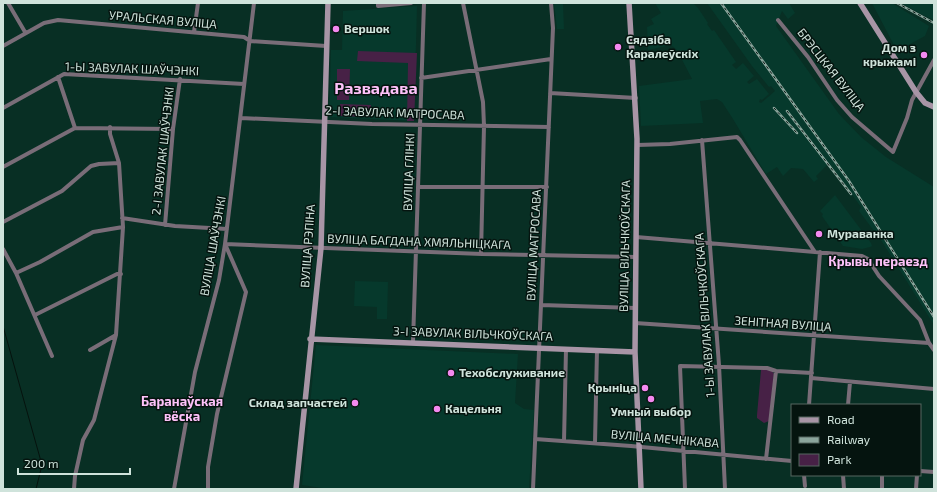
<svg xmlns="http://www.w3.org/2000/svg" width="937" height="492" font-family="'Exo 2',sans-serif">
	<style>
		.built { fill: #06392c }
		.green { fill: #472146 }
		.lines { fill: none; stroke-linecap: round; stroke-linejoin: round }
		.stream { stroke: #05120d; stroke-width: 1 }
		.street { stroke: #796d78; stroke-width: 4 }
		.secondary { stroke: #a895a6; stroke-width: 5.5 }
		.rail-casing { stroke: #8ba59c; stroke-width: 2.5 }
		.rail { stroke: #05140f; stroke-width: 1; stroke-dasharray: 3; stroke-linecap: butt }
		.poi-dot { fill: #f489f0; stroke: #05140f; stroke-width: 1.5 }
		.labels { text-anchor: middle; stroke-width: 3; stroke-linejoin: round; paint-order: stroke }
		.street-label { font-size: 12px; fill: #cfe3db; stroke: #05140f }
		.poi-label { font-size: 12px; font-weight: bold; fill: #cfe3db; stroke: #05140f; text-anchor: start }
		.neighbourhood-label { font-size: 13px; font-weight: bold; fill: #fec2fa; stroke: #05140f }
		.district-label { font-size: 16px; font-weight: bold; fill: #fec2fa; stroke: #05140f }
	</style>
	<rect width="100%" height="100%" fill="#082f24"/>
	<!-- built -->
	<path class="built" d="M554,3H563L564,29H557Z
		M655,3H693L698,8L708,23L707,24L712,31L714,30L736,62L732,65L736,69L743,63L754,76L747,82L749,84L757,79L769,94L762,100L760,99L759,102L761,103L775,91L771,86L769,87L752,66L707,3H789L795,13L788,19L782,11L776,26L839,114L861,137L886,157L934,187V325L876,232L874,231L859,211L861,207L829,163L816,176L818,179L814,182L803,169L791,168L783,176L777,167L766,174L733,119L722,102L717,99L700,101L703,123L641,126L639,86L692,79L677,50L671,45L648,50L647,27L654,24L651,19L661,13Z
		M872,3H892L929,26L925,36L897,51Z
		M901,3H934V20L923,15Z
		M417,6L414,121L329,117L331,50H342L343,11Z
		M835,195L871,243L872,246L870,247L862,249L843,246L822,216L823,214L820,211Z
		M355,281L388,282L387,319H377V307L354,306Z
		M316,345L518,354L515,403L524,409L534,410L529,489H329L302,485Z"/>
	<!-- green -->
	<path class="green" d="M358,51L417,53L414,121H407L408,63L357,61Z
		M337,69H350L349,100H337Z
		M340,104L371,105V117L340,116Z
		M765,369L772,371L774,374L769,421L764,423L757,418V415L761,370Z"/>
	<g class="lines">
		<!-- stream -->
		<path class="stream" d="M3,326L42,465L36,489"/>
		<!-- street -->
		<path class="street" d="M8,3L25,32
			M378,3V6L411,3
			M463,3L483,102L484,126L481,254
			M778,20L808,57L837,100L852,117L893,152L907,118L912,100L934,60
			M194,32L198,3
			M3,46L44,23L58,20L244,37L250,41L326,46
			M58,77L75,128
			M421,78L551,59
			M550,93L636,98
			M3,108L64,74L244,84
			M241,118L372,124L549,127
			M702,140L719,365L725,489
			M637,145L670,144L737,137L740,140L815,252
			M3,167L75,128L173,129
			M419,187H547
			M122,218L175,226L227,229
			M3,222L62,191L91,166L99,164L119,163
			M165,225L173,129L180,79
			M636,237L862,256L868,259L879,276L920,320L929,343L934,350
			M3,249L16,273L52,356
			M16,273L40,262L93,232L123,227
			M541,305L635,308
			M35,315L117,274H121
			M635,323L929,343
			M413,342L424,3
			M90,350L116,335L123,227L119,163L110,134V127
			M811,378L934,389
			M809,405L820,252
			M848,405L850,382
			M535,439L631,446L792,461
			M564,441L566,349
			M595,443L597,350
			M766,459L776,371
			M920,471L934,472
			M804,475L805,486
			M843,475L844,489
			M882,475V489
			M74,489L75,476L83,440L94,420L116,335
			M174,489L195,372L219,280L225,244L254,3
			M208,489V467L217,414L246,292L225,244L482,254L636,257
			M533,489L553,28L551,3
			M685,489L680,366L767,368L776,371L812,373
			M916,489L917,475"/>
		<!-- secondary -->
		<path class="secondary" d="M629,3L637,139L635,352L641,489
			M860,3L916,92L925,103L934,107
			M310,339L635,352
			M296,489L321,248L328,3"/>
		<!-- rail casing -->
		<g class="rail-casing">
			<path id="rail" d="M721,3L849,181L934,317
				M897,3L934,23
				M774,108L797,133
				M787,111L851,194"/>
		</g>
		<!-- rail -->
		<use href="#rail" class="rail"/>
	</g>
	<!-- markers -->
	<g class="poi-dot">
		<circle cx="336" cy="29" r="4"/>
		<circle cx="618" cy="47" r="4"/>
		<circle cx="924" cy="55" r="4"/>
		<circle cx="819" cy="234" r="4"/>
		<circle cx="451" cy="373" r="4"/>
		<circle cx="645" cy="388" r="4"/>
		<circle cx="651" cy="399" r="4"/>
		<circle cx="355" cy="403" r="4"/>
		<circle cx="437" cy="409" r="4"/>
	</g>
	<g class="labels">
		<!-- street labels -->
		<g class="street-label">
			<text transform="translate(163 20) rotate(5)" y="4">УРАЛЬСКАЯ ВУЛІЦА</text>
			<text transform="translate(132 69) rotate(2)" y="4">1-Ы ЗАВУЛАК ШАЎЧЭНКІ</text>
			<text transform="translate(831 70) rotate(52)" y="4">БРЭСЦКАЯ ВУЛІЦА</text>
			<text transform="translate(395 113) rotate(2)" y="4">2-І ЗАВУЛАК МАТРОСАВА</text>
			<text transform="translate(163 151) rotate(-84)" y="4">2-І ЗАВУЛАК ШАЎЧЭНКІ</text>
			<text transform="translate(409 172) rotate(-88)" y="4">ВУЛІЦА ГЛІНКІ</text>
			<text transform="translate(419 242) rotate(2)" y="4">ВУЛІЦА БАГДАНА ХМЯЛЬНІЦКАГА</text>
			<text transform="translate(534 245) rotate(-87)" y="4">ВУЛІЦА МАТРОСАВА</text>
			<text transform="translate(213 246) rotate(-80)" y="4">ВУЛІЦА ШАЎЧЭНКІ</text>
			<text transform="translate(308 246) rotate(-86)" y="4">ВУЛІЦА РЭПІНА</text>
			<text transform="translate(625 246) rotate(-89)" y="4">ВУЛІЦА ВІЛЬЧКОЎСКАГА</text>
			<text transform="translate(705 315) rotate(-94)" y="4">1-Ы ЗАВУЛАК ВІЛЬЧКОЎСКАГА</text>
			<text transform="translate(783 324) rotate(4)" y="4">ЗЕНІТНАЯ ВУЛІЦА</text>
			<text transform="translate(473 334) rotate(2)" y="4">3-І ЗАВУЛАК ВІЛЬЧКОЎСКАГА</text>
			<text transform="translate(665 439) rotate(5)" y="4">ВУЛІЦА МЕЧНІКАВА</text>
		</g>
		<!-- poi labels -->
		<g class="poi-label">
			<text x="344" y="33">Вершок</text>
			<text x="626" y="44">Сядзіба<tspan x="626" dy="14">Каралеўскіх</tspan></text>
			<text x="916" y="52" text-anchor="end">Дом з<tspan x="916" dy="14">крыжамі</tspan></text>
			<text x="827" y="238">Мураванка</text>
			<text x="459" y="377">Техобслуживание</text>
			<text x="637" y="392" text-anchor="end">Крыніца</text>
			<text x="347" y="407" text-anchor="end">Склад запчастей</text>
			<text x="445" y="413">Кацельня</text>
			<text x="651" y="416" text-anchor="middle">Умный выбор</text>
		</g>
		<!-- neighbourhood labels -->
		<g class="neighbourhood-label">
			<text x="878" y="266">Крывы пераезд</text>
			<text x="182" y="406">Баранаўская<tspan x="182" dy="15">вёска</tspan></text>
		</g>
		<!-- district labels -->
		<g class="district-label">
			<text x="376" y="94">Развадава</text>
		</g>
	</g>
	<!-- border -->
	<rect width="937" height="492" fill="none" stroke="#cfe3db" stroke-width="8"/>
	<!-- legend -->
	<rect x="791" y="404" width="130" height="72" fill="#05140f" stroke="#566761"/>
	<rect x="799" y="417" width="20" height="6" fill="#a895a6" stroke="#566761"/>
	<text x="827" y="424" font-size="12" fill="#cfe3db">Road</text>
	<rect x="799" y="437" width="20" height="6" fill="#8ba59c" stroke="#566761"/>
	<text x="827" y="444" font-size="12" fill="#cfe3db">Railway</text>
	<rect x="799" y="454" width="20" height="12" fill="#472146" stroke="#566761"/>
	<text x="827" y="464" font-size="12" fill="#cfe3db">Park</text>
	<!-- scale -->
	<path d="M18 468v6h112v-6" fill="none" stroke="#cfe3db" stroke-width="2"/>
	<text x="24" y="468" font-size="12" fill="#cfe3db" stroke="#05140f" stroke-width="3" paint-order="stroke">200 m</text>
</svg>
